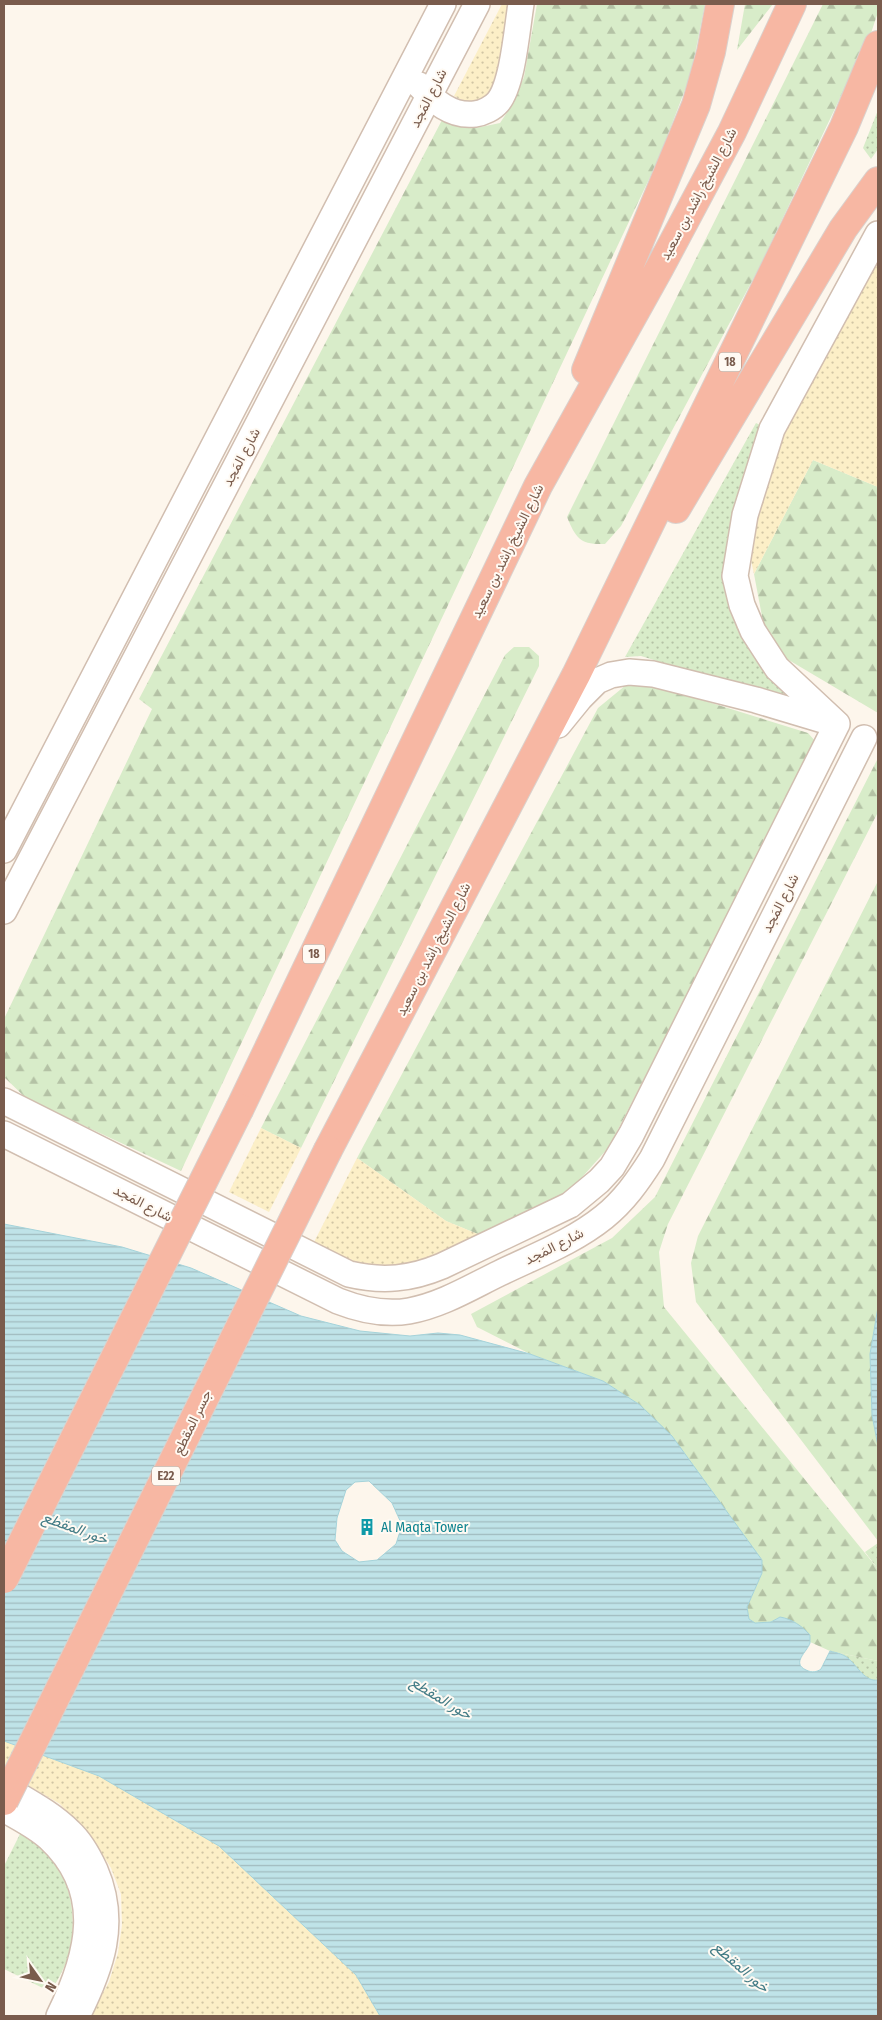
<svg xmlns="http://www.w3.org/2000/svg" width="882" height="2020" font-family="'Fira Sans Condensed',Vazirmatn,sans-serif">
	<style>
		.grass { fill: url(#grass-dots) }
		.forest { fill: url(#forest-firs) }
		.sand { fill: url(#sand-dots) }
		.water { fill: url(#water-rules); stroke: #a5d3da; fill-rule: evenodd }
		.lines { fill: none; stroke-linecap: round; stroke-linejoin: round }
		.minor-casing { stroke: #d1beb0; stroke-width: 28 }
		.highway-casing { stroke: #dad1cd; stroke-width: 30 }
		.minor { stroke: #fff; stroke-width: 25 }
		.highway { stroke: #f7b7a3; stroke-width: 28 }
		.highway-bridge-casing { stroke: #dad1cd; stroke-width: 30; stroke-linecap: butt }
		.highway-bridge { stroke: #f7b7a3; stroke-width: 28 }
		.labels { text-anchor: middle; stroke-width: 4; stroke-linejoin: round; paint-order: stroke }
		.shield { fill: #fffaf3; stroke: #a28b7f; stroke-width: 1 }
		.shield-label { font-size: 12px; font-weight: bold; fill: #7a5c4d }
		.street-label { font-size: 14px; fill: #7a5c4d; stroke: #fffaf3 }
		.culture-label { font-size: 14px; fill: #0d838f; stroke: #fffaf3; text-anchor: start }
		.water-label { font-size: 15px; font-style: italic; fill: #437c86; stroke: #fffaf3 }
	</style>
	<defs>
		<pattern id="grass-dots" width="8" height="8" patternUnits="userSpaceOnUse" patternTransform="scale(1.25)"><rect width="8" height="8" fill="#d8ecc9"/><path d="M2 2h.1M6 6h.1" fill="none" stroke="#b4c2a5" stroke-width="1.8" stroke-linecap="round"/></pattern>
		<pattern id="forest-firs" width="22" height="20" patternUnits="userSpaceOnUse" patternTransform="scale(1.25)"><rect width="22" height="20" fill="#d8ecc9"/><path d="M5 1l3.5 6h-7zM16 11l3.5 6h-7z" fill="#b4c2a5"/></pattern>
		<pattern id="sand-dots" width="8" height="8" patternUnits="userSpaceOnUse" patternTransform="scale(1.25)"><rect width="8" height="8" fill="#fcefc7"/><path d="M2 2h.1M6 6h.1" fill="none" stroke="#d1c5a4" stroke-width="1.8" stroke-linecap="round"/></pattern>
		<pattern id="water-rules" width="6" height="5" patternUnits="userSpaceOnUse" patternTransform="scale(1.25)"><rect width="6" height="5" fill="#bfe3e8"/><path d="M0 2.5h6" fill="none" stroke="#a0bbbe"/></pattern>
	</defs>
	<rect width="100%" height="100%" fill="#fdf6ec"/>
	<!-- grass -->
	<path class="grass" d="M878,110V149L871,159L863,148Z
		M756,423L764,427L726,577L795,692L789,702L641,656L625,657Z
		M878,1543V1569L865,1552Z
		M830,1651L878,1661V1680C865,1682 858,1667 849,1659C844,1654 837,1653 830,1651Z
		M21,1832C34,1841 49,1852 58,1866C73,1891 77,1929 68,1957C64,1969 57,1981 51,1992L4,1969V1866Z"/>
	<!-- forest -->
	<path class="forest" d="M537,4H705L691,74L659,158L181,1171L27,1099L4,1077V1019L152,709L139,699L442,120L476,128L500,123L512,105L524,77Z
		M745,4H773L737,50Z
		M823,4H878V12L871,33L759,268L621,526L605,544C581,545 576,539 567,517Z
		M813,460L878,487V713L787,659L764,627L754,574Z
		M514,647H529L539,656V666L301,1148L261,1128L505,655Z
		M650,684L808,733L816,742L609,1147L568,1193L480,1235L446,1221L357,1158L598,708L626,685Z
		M877,760H878V812L668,1224L659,1252L664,1307L878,1569V1661L830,1651L810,1642V1635L780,1617L771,1622L754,1623L749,1619L747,1607L762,1573L640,1405L603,1381L530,1354L477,1327L471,1314L612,1238L655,1197Z
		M878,881V1307L870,1354L872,1415L878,1446V1541L696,1302L691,1263L698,1236Z"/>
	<!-- sand -->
	<path class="sand" d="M502,4H515L500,87L484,99L467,103L454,96Z
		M878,253V487L813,460L754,574L747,543L778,441Z
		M261,1128L301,1148L269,1212L229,1192Z
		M357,1158L446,1221L480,1235L426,1267L359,1265L313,1244Z
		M4,1741L99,1776L219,1846L356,1975L380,2016H90L109,1982L118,1953L122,1925L121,1894L111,1868L94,1841L60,1804L4,1771Z"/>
	<!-- water -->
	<path class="water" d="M4,1224L122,1247L191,1268L301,1316L360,1331L410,1336L438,1333L460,1335L530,1354L603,1381L640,1405L672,1436L762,1560V1573L747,1607L749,1619L755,1623L771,1622L780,1617C792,1619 802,1626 810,1635C810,1636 810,1642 810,1643C807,1652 791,1663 806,1670C812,1673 817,1672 821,1669L830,1651C837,1653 844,1654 849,1659C858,1667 865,1682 878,1680V2016H380L356,1975L219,1846L99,1776L4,1741ZM369,1481L392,1503L402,1525L396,1544L377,1560L359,1562L342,1551L335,1540L337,1518L346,1490L355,1482Z
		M878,1307V1446L872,1415L870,1354Z"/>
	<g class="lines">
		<!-- minor casing -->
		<g class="minor-casing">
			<path id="minor" d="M419,85C434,101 451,117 475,114C483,113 493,108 498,102C513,84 517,28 521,4
				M837,724L777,668L753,631L742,605L735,576L745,515L772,429L878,234
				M558,725L580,698L597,681L611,675L629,672L653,674L756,700L833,723
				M4,850L443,4
				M4,911L477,4
				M4,1101L349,1274C383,1282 411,1279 442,1266L570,1205L599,1181L612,1167L631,1135L837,724
				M4,1134L338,1301C361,1310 385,1315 409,1311C442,1305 471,1287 500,1273C535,1256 573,1242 604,1217C624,1201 638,1181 652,1159L864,738
				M4,1787C27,1801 51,1813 70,1832C81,1842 89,1857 95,1870C118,1923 101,1968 77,2016
				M4,1809C19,1818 36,1826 49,1838C106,1891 89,1955 59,2016"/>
		</g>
		<!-- highway casing -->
		<g class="highway-casing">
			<path id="highway" d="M586,370L696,105L711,52L720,4
				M676,509L843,229L878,181
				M240,1108L538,486L659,269L732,132L792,4
				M328,1150L576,675L844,127L878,45"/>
		</g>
		<!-- minor -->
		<use href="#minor" class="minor"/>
		<!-- highway -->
		<use href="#highway" class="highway"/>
		<!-- highway-bridge casing -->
		<g class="highway-bridge-casing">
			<path id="highway-bridge" d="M4,1579L240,1108
				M4,1801L328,1150"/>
		</g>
		<!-- highway-bridge -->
		<use href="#highway-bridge" class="highway-bridge"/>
	</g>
	<!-- icons -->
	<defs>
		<g id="building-bare" transform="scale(1.35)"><path d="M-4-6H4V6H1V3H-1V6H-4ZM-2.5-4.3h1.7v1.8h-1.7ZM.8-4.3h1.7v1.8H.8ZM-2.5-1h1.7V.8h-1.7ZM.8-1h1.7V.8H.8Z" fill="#0f9aa8" stroke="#fffaf3" stroke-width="2.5" paint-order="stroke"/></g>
	</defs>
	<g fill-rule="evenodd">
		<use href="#building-bare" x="367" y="1527"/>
	</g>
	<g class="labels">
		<!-- shield labels -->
		<g class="shield">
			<rect x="719" y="352.5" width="22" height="19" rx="4"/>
			<rect x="303" y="944.5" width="22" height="19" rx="4"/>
			<rect x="152" y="1466.5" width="28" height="19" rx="4"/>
		</g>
		<g class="shield-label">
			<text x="730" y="366">18</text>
			<text x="314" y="958">18</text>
			<text x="166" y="1480">E22</text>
		</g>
		<!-- street labels -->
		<g class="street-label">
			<text transform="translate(428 98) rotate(-63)" y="5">شارع المَجد</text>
			<text transform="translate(698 194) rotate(-62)" y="5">شارع الشيخ راشد بن سعيد</text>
			<text transform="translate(241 457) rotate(-62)" y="5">شارع المَجد</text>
			<text transform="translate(507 551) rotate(-64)" y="5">شارع الشيخ راشد بن سعيد</text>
			<text transform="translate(780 903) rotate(-63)" y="5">شارع المَجد</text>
			<text transform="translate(433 949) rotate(-63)" y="5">شارع الشيخ راشد بن سعيد</text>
			<text transform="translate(143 1203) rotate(27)" y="5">شارع المَجد</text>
			<text transform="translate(554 1246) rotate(-27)" y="5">شارع المَجد</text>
			<text transform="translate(192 1422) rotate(-64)" y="5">جسر المقطع</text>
		</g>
		<!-- culture labels -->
		<g class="culture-label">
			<text x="381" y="1532">Al Maqta Tower</text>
		</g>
		<!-- water labels -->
		<g class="water-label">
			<text transform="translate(75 1528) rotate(20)" y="5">خور المقطع</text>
			<text transform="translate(441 1698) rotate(31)" y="5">خور المقطع</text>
			<text transform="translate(741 1967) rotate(41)" y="5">خور المقطع</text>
		</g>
	</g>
	<!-- border -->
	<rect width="882" height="2020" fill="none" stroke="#7a5c4d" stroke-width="10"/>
	<!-- north arrow -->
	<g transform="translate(40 1980) rotate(123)" stroke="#fffaf3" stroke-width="4" paint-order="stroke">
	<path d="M0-4L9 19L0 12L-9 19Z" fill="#7a5c4d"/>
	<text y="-8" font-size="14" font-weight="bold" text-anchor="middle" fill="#7a5c4d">N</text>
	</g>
</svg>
